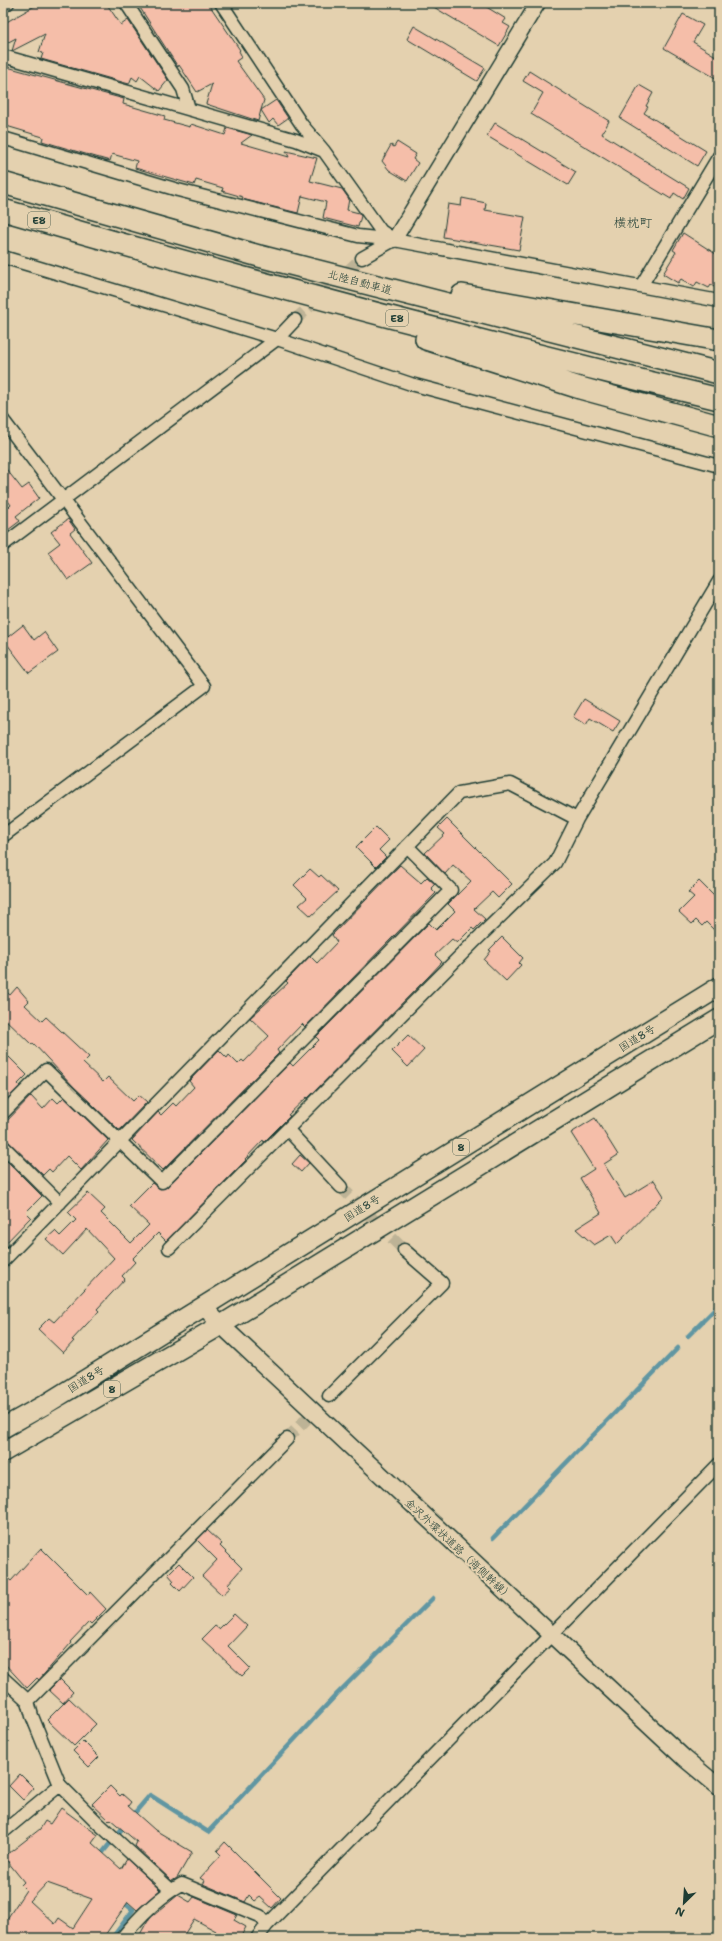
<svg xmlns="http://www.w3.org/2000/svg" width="722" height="1941" font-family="'Shantell Sans','Klee One',sans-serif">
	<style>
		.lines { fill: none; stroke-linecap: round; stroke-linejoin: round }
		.stream { stroke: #6096a2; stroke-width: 4.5 }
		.building { fill: #f5bea9; stroke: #1f3d34; fill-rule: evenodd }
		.minor-tunnel { stroke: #bdb396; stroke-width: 12; stroke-dasharray: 12 6; stroke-linecap: butt }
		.minor-casing { stroke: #1f3d34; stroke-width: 15 }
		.tertiary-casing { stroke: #1f3d34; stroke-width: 17 }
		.secondary-casing { stroke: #1f3d34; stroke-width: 19 }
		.trunk-casing { stroke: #1f3d34; stroke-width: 22 }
		.motorway-casing { stroke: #1f3d34; stroke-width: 24 }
		.minor { stroke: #e4d1af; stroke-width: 12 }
		.tertiary { stroke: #e4d1af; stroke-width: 14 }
		.secondary { stroke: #e4d1af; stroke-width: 16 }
		.trunk { stroke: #e4d1af; stroke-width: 19 }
		.motorway { stroke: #e4d1af; stroke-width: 21 }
		.labels { text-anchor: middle; stroke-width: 4; stroke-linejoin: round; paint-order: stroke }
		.shield { fill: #e4d1af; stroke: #5a6959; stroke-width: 1 }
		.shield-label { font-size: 10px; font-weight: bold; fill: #1f3d34 }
		.street-label { font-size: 11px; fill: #1f3d34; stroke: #e4d1af }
		.quarter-label { font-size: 13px; fill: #1f3d34; stroke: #e4d1af }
	</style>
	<rect width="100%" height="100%" fill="#e4d1af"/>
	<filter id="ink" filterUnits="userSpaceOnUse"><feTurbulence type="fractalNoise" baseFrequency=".025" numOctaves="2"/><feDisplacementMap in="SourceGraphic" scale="8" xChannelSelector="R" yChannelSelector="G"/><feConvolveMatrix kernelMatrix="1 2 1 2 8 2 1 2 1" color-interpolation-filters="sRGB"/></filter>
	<g filter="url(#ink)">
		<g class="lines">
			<!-- stream -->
			<path class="stream" d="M688,1336L719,1305
				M493,1538L678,1348
				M132,1816L150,1795L208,1832L337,1694L433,1598
				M99,1857L125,1825
				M112,1938L133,1910L122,1901"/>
		</g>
		<!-- building -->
		<path class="building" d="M40,3H106L121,25L128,20L168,80L159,91L140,76L137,81L132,77L129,84L41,59L43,53L39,52L45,34L12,51L16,38L3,45V24Z
			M137,3H208L240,50L239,51L242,57L236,61L264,100L261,110L276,100L288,118L278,125L273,119L269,123L261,110L258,121L206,104L212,84L197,92L179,65L178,67Z
			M427,3H480L506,19L503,23L510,27L499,46Z
			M683,14L703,25L693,42L719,58V80L664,48Z
			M414,26L485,68L477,81L407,39Z
			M7,67L124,99L123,104L165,116L164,120L190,127L191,124L225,135L227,128L252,135L241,143L289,157L286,151L317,158L310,181L342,189L349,199L347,210L359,213L361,216L358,227L323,218L326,202L302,196L298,213L242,199L243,197L222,191L223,188L196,180L194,185L135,168L137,161L112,154L110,161L82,153L42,141L43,137L3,125V82Z
			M529,71L609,121L602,134L689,188L683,199L674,193L671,199L531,114L543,93L523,81Z
			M639,85L653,93L646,106L648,107L644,113L706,151L697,166L620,118Z
			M495,123L576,172L568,185L487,136Z
			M397,142L416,154L413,159L418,163L407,181L389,170L382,161L391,145L394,147Z
			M462,198L486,203L485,210L525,217L519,250L443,237L448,204L461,206Z
			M683,233L719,256V290L711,285L709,288L697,282L694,287L681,279L678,283L663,274L676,252L673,250Z
			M3,465L22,489L29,484L39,498L16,516L20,521L8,530L3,526V500L9,507L11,505L3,494Z
			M68,519L75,529L70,533L92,563L68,580L48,552L60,543L51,532Z
			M23,625L34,640L44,632L58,652L29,673L4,640Z
			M584,699L620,721L613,732L590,718L586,725L573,717Z
			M447,819L512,884L498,898L492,892L474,909L485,919L474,930L472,928L457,943L452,939L435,955L442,962L429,976L308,1098L307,1097L288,1115L290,1116L264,1142L263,1140L245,1159L246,1160L166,1241L158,1233L132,1259L135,1262L122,1276L125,1279L97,1309L99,1311L72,1340L74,1341L63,1353L38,1329L49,1318L54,1322L114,1258L87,1229L63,1255L46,1239L55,1231L60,1236L76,1220L68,1212L88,1193L105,1209L101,1213L131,1243L149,1225L129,1206L152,1183L160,1189L167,1187L290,1063L293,1066L319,1040L316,1037L429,923L436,930L455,911L448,904L471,881L453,865L445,874L425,853L445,834L438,828Z
			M376,827L389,840L379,850L386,857L376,867L356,847Z
			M400,865L421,883L427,877L435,884L431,888L436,893L305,1027L302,1024L277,1050L279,1053L163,1170L132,1140L158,1112L161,1115L173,1103L176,1106L194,1087L189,1081L219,1050L227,1058L229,1055L238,1064L242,1060L244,1062L269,1036L250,1018L288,983L286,981L310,956L317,963L337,942L332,935Z
			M310,869L319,877L321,875L338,891L311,916L299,905L307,898L294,885Z
			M699,881L719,901V935L706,922L702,926L696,920L692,924L679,912L694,897L688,892Z
			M502,937L523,958L519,963L521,965L506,981L484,960L491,951L489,950Z
			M17,987L29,1001L25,1005L42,1021L46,1017L89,1057L83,1063L103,1082L108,1077L133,1101L139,1095L147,1102L121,1129L119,1130L74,1087L33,1043L32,1045L3,1017V989L10,995Z
			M408,1035L424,1050L408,1067L392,1051Z
			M9,1057L27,1075L18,1084L20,1086L7,1099L3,1095V1063Z
			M31,1096L43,1109L53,1098L58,1103L64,1097L108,1140L81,1170L67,1156L52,1172L49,1169L43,1175L8,1141L3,1139V1125Z
			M595,1118L618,1155L604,1164L625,1198L654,1180L664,1196L617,1244L611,1235L594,1245L576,1229L601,1213L580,1178L594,1169L571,1133Z
			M300,1155L309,1163L301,1172L292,1164Z
			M7,1161L42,1196L26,1212L31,1217L3,1246V1165Z
			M207,1530L222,1544L220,1546L242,1568L228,1584L231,1587L222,1595L202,1576L217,1560L197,1540Z
			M41,1548L88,1595L90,1592L106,1609L91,1624L89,1622L70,1642L71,1643L39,1680L37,1678L27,1688L3,1662V1574L11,1581Z
			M179,1563L193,1577L180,1591L172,1583L174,1581L168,1574Z
			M234,1614L247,1626L228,1646L250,1668L242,1676L202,1639L215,1626L219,1629Z
			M60,1679L73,1692L63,1703L49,1690Z
			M69,1698L96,1724L74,1746L47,1720Z
			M83,1741L99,1757L89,1767L73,1751Z
			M20,1774L34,1788L23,1800L9,1786Z
			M110,1786L120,1796L122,1794L131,1802L128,1806L155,1830L192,1852L177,1878L172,1881L135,1846L137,1842L110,1819L109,1820L92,1804Z
			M61,1808L98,1835L92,1843L121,1869L127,1859L160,1890L137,1910L128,1902L103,1938H3V1925L26,1890L21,1885L24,1882L4,1857L40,1829L45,1821L50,1824ZM47,1883L92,1899L73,1928L59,1918L55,1924L30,1901Z
			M225,1842L281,1898L272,1908L260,1897L255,1901L249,1895L245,1902L203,1884L205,1881L200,1878L221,1855L217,1851Z
			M178,1895L190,1902L194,1897L237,1915L234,1920L246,1927L240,1938H212L216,1931L194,1919L182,1938H138L148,1920Z"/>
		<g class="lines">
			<!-- minor-tunnel -->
			<path class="minor-tunnel" d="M295,320L362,258
				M341,1187L404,1250
				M287,1439L329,1396"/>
			<!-- minor casing -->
			<g class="minor-casing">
				<path id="minor" d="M126,3L183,89L189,109
					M221,3L302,125L324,151L381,231L393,239
					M3,6L8,3
					M3,56L296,140L324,151
					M3,138L178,190L358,236L394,240L719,301
					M3,257L277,339L411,384L719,466
					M362,258L394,240
					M641,286L719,156
					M3,420L204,686L3,836
					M3,545L277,339L295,320
					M3,1113L46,1070L162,1182L451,890L407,846
					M288,1130L341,1187
					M3,1146L60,1203
					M169,1248L474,942L555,863L577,819L719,581
					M3,1261L459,793L510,784L577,819
					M329,1396L442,1283L404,1250
					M3,1678L28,1701L32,1716L60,1785L98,1823L171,1890
					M28,1701L287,1439
					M3,1832L60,1785
					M122,1938C138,1918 159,1897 182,1884L260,1916L267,1925
					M257,1938L267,1925L719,1464"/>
			</g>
			<!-- tertiary casing -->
			<g class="tertiary-casing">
				<path id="tertiary" d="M394,240L538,3"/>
			</g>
			<!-- secondary casing -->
			<g class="secondary-casing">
				<path id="secondary" d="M203,1306L221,1325L551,1634L684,1758L719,1787"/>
			</g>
			<!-- trunk casing -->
			<g class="trunk-casing">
				<path id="trunk" d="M3,1428L46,1404L719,987
					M3,1452L221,1325L719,1019"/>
			</g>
			<!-- motorway casing -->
			<g class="motorway-casing">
				<path id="motorway" d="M3,183L259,256L719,373
					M3,210C240,279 479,342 719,399
					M462,295L719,340
					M426,339L580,388L719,426"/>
			</g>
			<!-- minor -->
			<use href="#minor" class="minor"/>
			<!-- tertiary -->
			<use href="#tertiary" class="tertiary"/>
			<!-- secondary -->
			<use href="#secondary" class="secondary"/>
			<!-- trunk -->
			<use href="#trunk" class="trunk"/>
			<!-- motorway -->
			<use href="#motorway" class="motorway"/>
		</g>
	</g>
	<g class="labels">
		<!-- shield labels -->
		<g class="shield">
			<rect x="28" y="212" width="22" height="16" rx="3"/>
			<rect x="386" y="310" width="22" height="16" rx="3"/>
			<rect x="453" y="1139" width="16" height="16" rx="3"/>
			<rect x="104" y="1381" width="16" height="16" rx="3"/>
		</g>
		<g class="shield-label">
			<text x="39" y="224">E8</text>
			<text x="397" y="322">E8</text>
			<text x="461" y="1151">8</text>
			<text x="112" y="1393">8</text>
		</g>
		<!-- street labels -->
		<g class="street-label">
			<text transform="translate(360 282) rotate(15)" y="4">北陸自動車道</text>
			<text transform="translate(637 1038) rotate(-32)" y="4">国道8号</text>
			<text transform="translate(362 1208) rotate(-32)" y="4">国道8号</text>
			<text transform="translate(86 1379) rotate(-32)" y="4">国道8号</text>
			<text transform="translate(459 1549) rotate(43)" y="4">金沢外環状道路（海側幹線）</text>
		</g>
		<!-- quarter labels -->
		<g class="quarter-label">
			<text x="633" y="227">横枕町</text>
		</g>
	</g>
	<!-- margin -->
	<rect width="722" height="1941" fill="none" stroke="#e4d1af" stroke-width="16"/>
	<rect x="8" y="8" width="706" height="1925" fill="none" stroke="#1f3d34" stroke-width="1.5" filter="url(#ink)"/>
	<!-- north arrow -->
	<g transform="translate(684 1903) rotate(205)" stroke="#e4d1af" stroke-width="3" paint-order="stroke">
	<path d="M0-3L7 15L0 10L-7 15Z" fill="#1f3d34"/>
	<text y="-6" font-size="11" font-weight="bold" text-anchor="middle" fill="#1f3d34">N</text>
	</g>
</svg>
